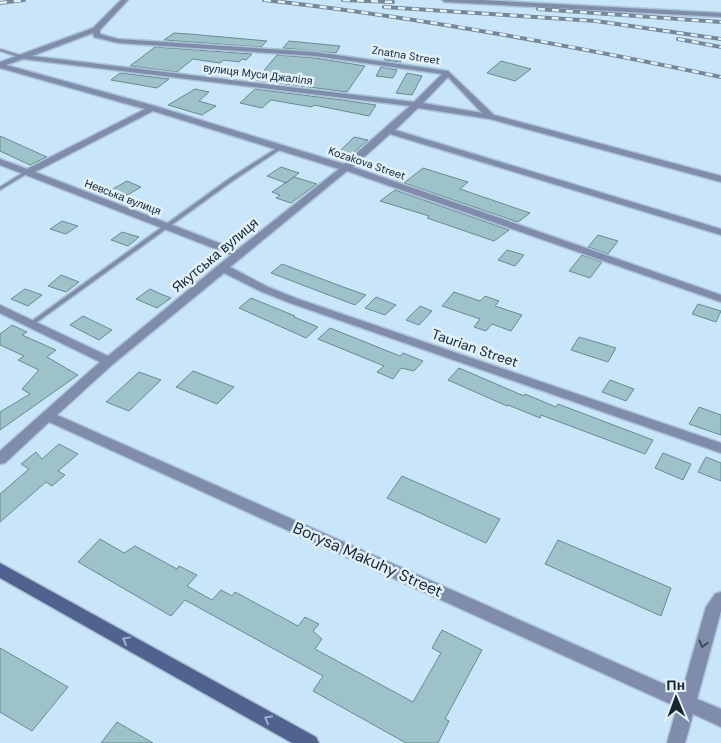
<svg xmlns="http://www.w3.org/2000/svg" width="721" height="743" font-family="'DM Sans',sans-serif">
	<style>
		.building { fill: #9dc2c9; stroke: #678b92 }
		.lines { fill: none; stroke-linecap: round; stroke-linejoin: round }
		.service-casing { stroke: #aac2d5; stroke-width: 3 }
		.minor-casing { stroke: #aac2d5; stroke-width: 3 }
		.secondary-casing { stroke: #aac2d5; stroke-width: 3 }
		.service { fill: #808cab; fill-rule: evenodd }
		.minor { fill: #808cab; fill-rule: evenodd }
		.secondary { fill: #52628f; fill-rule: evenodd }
		.rail-casing { stroke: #758897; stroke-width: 4 }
		.rail { stroke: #e0f1fd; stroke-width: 2.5; stroke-dasharray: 7; stroke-linecap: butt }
		.oneway { stroke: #a0b1cc }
		.oneway2 { stroke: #3e4858 }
		.labels { text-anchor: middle; stroke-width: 5; stroke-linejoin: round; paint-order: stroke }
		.far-street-label { font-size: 11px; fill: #1a242c; stroke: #e0f1fd }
		.street-label { font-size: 14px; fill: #1a242c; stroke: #e0f1fd }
		.near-street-label { font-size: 16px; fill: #1a242c; stroke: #e0f1fd }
	</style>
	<rect width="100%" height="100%" fill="#c9e5fa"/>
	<!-- building -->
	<path class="building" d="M174,33L189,34L267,41L261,47L164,40Z
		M289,41L340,46L336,53L283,48Z
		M155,47L252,54L246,60L242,59L239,62L224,60L220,63L193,59L177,72L130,66Z
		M388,53L405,55L401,62L384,60Z
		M277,55L315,58L365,66L347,92L256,80Z
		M501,61L531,69L515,81L487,73Z
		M381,67L397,70L393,78L376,76Z
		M120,73L169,79L157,88L111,80Z
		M407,73L422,76L412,95L396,93Z
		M195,89L209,92L199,101L216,106L202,115L168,105Z
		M255,89L342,100L376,105L369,116L314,105L312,107L271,100L262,108L240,103Z
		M0,136L47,157L30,165L0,151Z
		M354,137L368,140L346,159L334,157Z
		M281,167L299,173L286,183L267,176Z
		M423,168L468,182L460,189L530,213L518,222L404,183Z
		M294,177L317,184L291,203L276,198L280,195L272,192Z
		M127,181L141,187L124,197L109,191Z
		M395,190L509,230L494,241L427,218L429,216L380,201Z
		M62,221L78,226L66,234L50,229Z
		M122,232L139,237L128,246L111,240Z
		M598,235L618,241L608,254L588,247Z
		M507,250L524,255L515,266L498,260Z
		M582,255L602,262L590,278L569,271Z
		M282,264L346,288L366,295L355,305L271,273Z
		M61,275L79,282L66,292L48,286Z
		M25,289L42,295L28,306L11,299Z
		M150,289L161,294L171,298L157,308L136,299Z
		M454,292L480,301L485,296L499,301L495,306L522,315L511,331L492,324L486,331L474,327L480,319L442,306Z
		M376,297L396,305L385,315L365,308Z
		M251,298L295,316L294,317L318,327L306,338L239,308Z
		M698,304L721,311L716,322L692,314Z
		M420,306L432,311L419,325L406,320Z
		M83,316L112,330L99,340L70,325Z
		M12,325L27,332L22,335L56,350L47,357L78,375L0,430V412L30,394L22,389L39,370L18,360L24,356L0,345V334Z
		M330,328L400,356L403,353L423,361L414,371L401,368L393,379L377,372L384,366L318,339Z
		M579,337L616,348L608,362L571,350Z
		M459,368L524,396L525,394L556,407L558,404L653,440L645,454L541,415L540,418L508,405L507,406L448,380Z
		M193,371L234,387L217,404L176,387Z
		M139,372L161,380L129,411L106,402Z
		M610,380L634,389L626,401L602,392Z
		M699,407L721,415V435L689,424Z
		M59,444L78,454L58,471L65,475L52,486L46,482L0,522V494L29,469L21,464L36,452L42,459Z
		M663,453L691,464L683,480L655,468Z
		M706,457L721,463V481L698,472Z
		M402,476L500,519L486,543L387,498Z
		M100,539L124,553L135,546L177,569L179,566L197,575L187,586L212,600L221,590L232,596L235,592L298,626L305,617L319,624L313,631L322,639L315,649L413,702L441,653L432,648L442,630L482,650L445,719L449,721L438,743H406L313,691L323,676L185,600L171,616L78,562Z
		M558,540L671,588L661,616L545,564Z
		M0,648L68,687L32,731L0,712Z
		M117,722L153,743H101Z"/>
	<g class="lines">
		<!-- service casing -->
		<g class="service-casing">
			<path id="service" d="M0,49L23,56L24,57L22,58L0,51Z
				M280,146L284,147L234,180L33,325H29L28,324L29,323L230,178Z
				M24,172H26L28,173L0,190V187Z"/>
		</g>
		<!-- minor casing -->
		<g class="minor-casing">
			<path id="minor" d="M121,0H128L100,30V34L118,39L315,52L448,71L494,115L721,176V182L490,119L418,108L395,130L721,229V235L390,134L353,167L721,295V302L347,171L230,267L268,287L298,299L721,443V453L290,303L260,291L224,273L113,364L57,415L682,692L706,607L715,594L721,592V611L697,699L721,709V727L693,714L685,743H667L677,707L49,422L5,463L0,464V451L100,362L0,313V305L108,356L231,255L0,165V159L27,169L145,109L0,68V62L93,28ZM93,33L94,37L118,43L315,56L442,74L414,102L32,56ZM23,59L410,106L344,164L155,106L6,65ZM448,77L482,113L423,103ZM153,111L339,169L237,250L35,172Z
				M442,0H482L721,13V17L445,2Z"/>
		</g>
		<!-- secondary casing -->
		<g class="secondary-casing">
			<path id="secondary" d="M0,563L316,737L319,743H292L0,578Z"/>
		</g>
		<!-- service -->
		<use href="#service" class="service"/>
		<!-- minor -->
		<use href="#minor" class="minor"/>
		<!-- secondary -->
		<use href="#secondary" class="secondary"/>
		<!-- rail casing -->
		<g class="rail-casing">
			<path id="rail" d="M264,0C418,17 569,45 721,77
				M343,0L393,2
				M0,3L24,0
				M384,7L596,21L721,39
				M538,9L721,22
				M678,39L721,47"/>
		</g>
		<!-- rail -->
		<use href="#rail" class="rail"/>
	</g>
	<!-- one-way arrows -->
	<defs><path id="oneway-chevron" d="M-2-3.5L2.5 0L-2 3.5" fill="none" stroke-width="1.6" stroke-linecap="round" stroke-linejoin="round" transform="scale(1.25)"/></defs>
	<g class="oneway">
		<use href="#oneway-chevron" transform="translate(126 640) rotate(-151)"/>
		<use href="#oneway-chevron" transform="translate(268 719) rotate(-151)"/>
	</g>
	<use class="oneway2" href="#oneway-chevron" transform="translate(703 644) rotate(106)"/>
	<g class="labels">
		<!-- far-street labels -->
		<g class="far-street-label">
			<text transform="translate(406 55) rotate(9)" y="4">Znatna Street</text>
			<text transform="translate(258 74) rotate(7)" y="4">вулиця Муси Джаліля</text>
			<text transform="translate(367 163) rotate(19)" y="4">Kozakova Street</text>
			<text transform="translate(123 197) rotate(21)" y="4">Невська вулиця</text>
		</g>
		<!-- street labels -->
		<g class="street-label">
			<text transform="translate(215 255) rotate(-40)" y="5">Якутська вулиця</text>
			<text transform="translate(475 348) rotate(19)" y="5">Taurian Street</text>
		</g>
		<!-- near-street labels -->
		<g class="near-street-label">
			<text transform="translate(368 559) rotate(24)" y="6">Borysa Makuhy Street</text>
		</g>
	</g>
	<!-- north arrow -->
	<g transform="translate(676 698) rotate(359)" stroke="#e0f1fd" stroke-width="4" paint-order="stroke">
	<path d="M0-4L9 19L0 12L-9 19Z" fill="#1a242c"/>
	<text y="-8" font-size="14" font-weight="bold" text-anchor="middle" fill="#1a242c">Пн</text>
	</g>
</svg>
